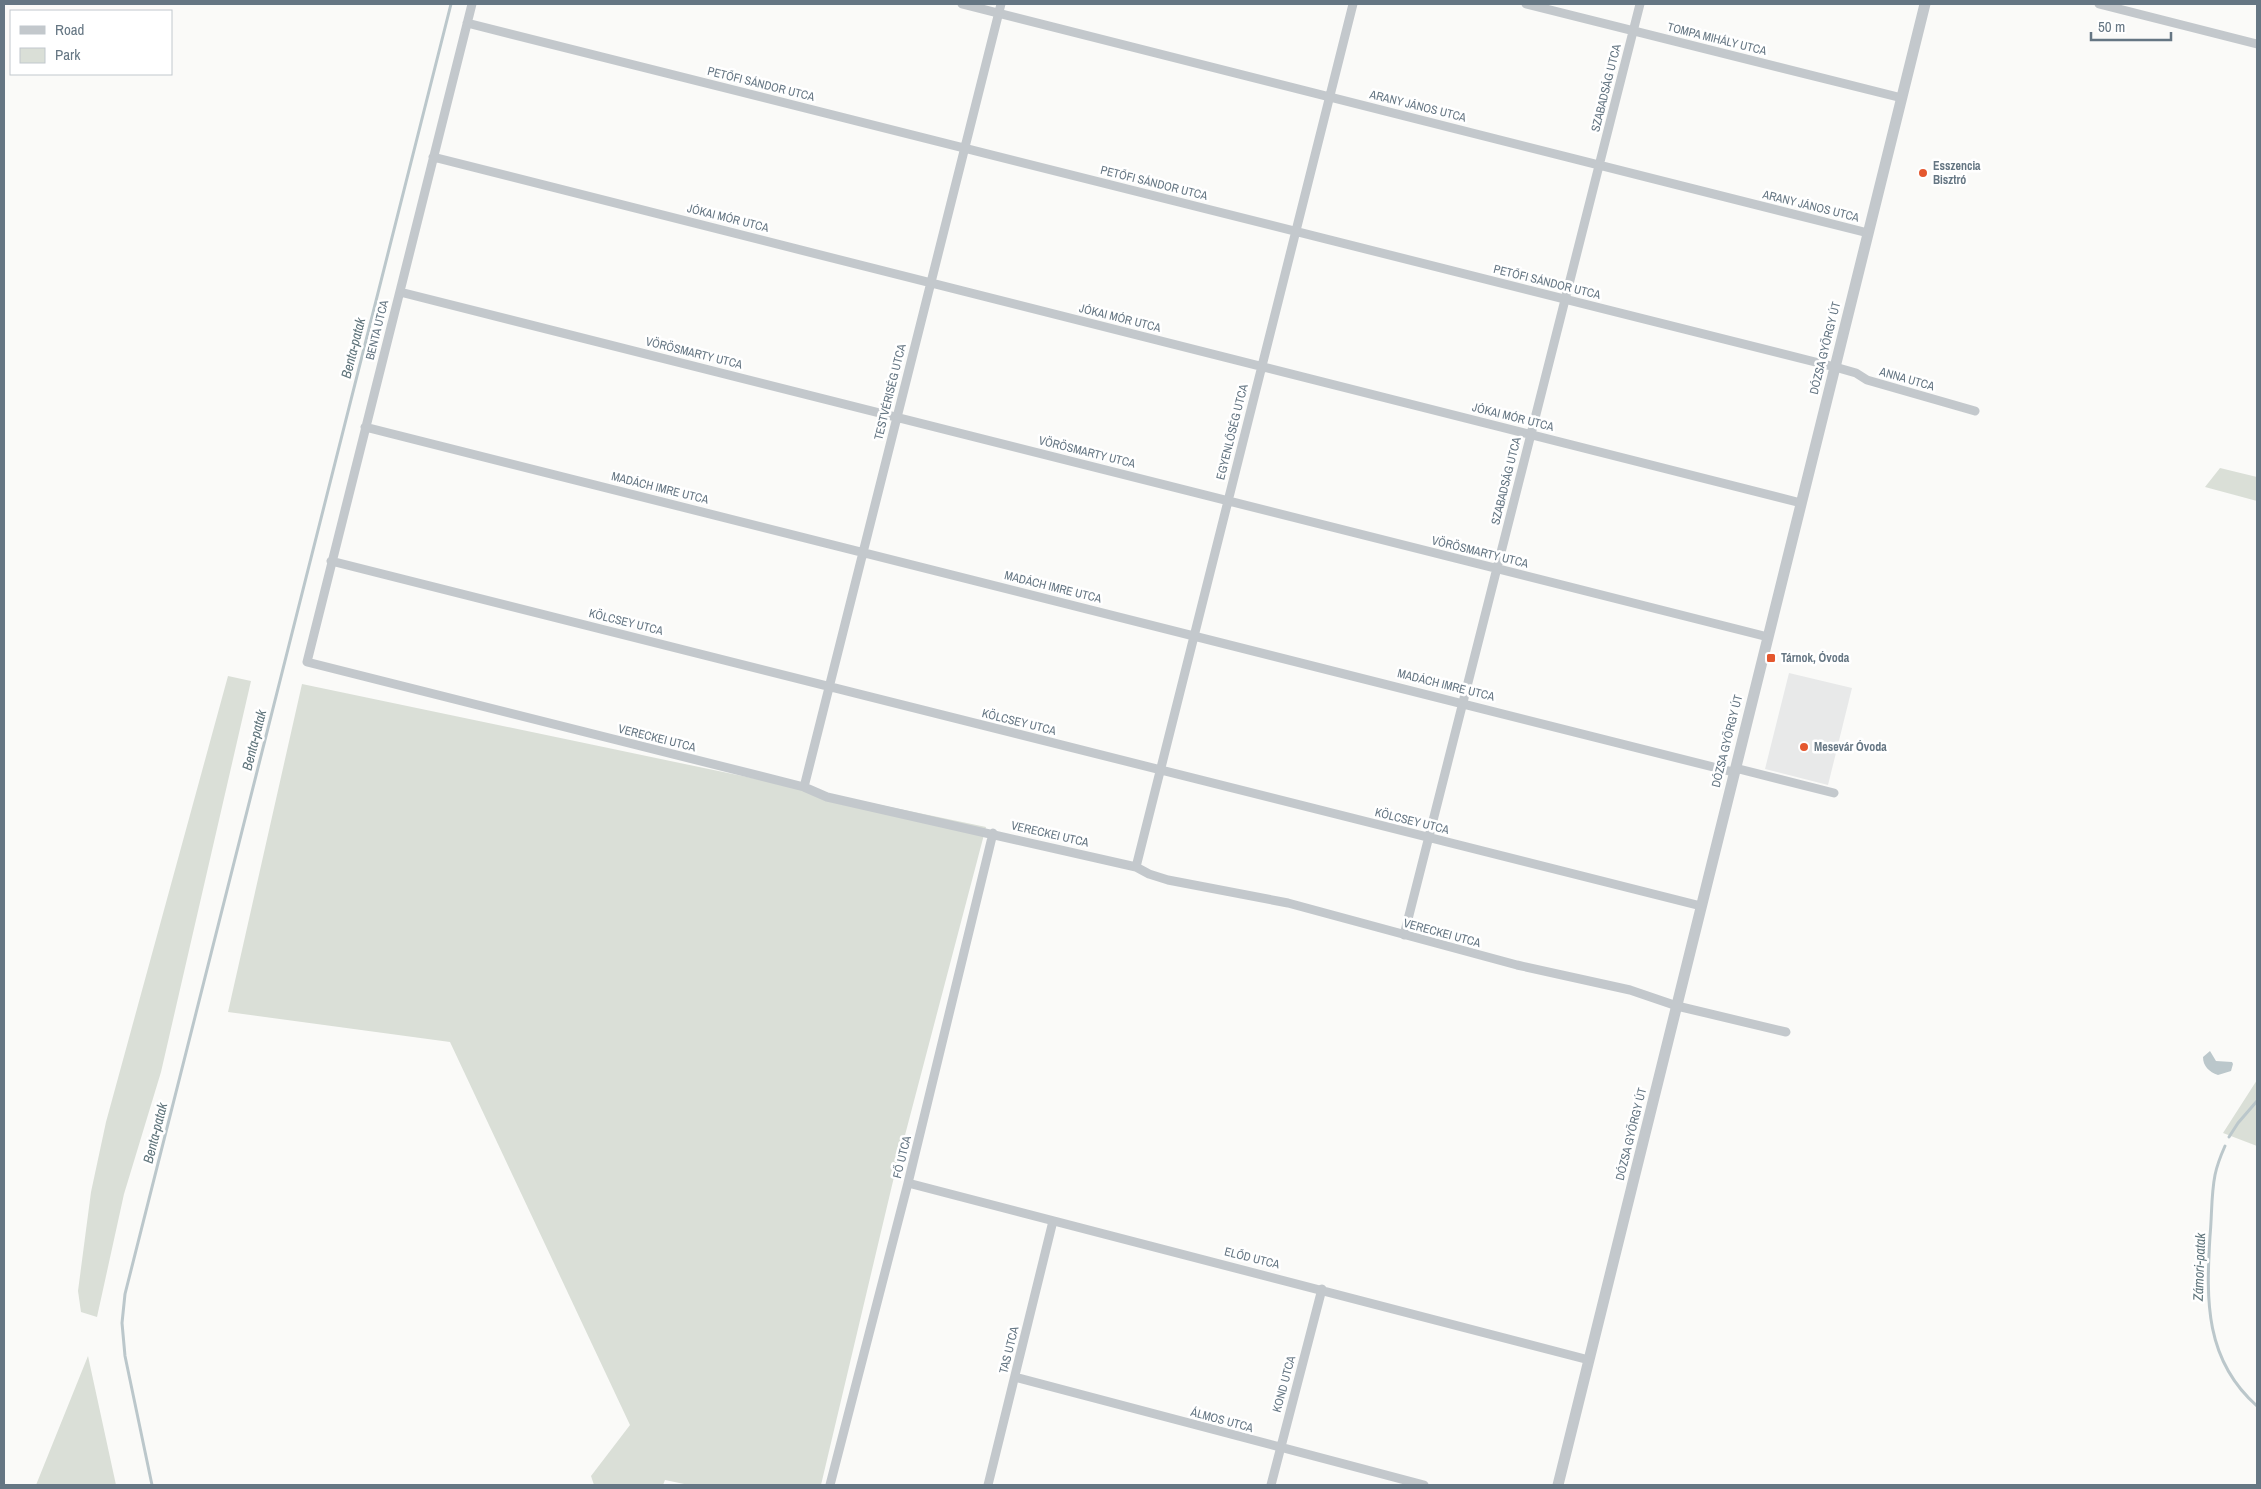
<svg xmlns="http://www.w3.org/2000/svg" width="2261" height="1489" font-family="'Archivo Narrow',sans-serif">
	<style>
		.built { fill: #e8e9e9 }
		.green { fill: #dadfd7 }
		.water { fill: #bbc7cb }
		.lines { fill: none; stroke-linecap: round; stroke-linejoin: round }
		.stream { stroke: #bbc7cb; stroke-width: 3 }
		.minor { stroke: #c3c8cc; stroke-width: 9 }
		.tertiary { stroke: #c3c8cc; stroke-width: 11 }
		.poi-dot { fill: #e4572e; stroke: #fff; stroke-width: 2 }
		.labels { text-anchor: middle; stroke-width: 5; stroke-linejoin: round; paint-order: stroke }
		.street-label { font-size: 12px; fill: #657683; stroke: #fff }
		.poi-label { font-size: 12px; font-weight: bold; fill: #657683; stroke: #fff; text-anchor: start }
		.water-label { font-size: 14px; font-style: italic; fill: #60757c; stroke: #fff }
	</style>
	<rect width="100%" height="100%" fill="#fafaf8"/>
	<!-- built -->
	<path class="built" d="M1789,673L1852,688L1828,785L1765,769Z"/>
	<!-- green -->
	<path class="green" d="M2220,468L2257,477V501L2205,487Z
		M228,676L251,681L161,1072L124,1194L97,1317L81,1312L78,1291L91,1192L106,1122Z
		M302,684L986,827L894,1177L821,1485H689L665,1480L663,1485H594L591,1476L630,1425L450,1042L228,1012Z
		M2257,1080V1146L2223,1133Z
		M88,1356L116,1485H36Z"/>
	<!-- water -->
	<path class="water" d="M2210,1051L2216,1061L2232,1062L2233,1064L2231,1071L2218,1075C2209,1072 2203,1066 2203,1057Z"/>
	<g class="lines">
		<!-- stream -->
		<path class="stream" d="M2229,1137L2238,1123L2257,1101
			M2225,1146C2221,1155 2217,1165 2215,1175C2211,1195 2212,1216 2210,1236C2206,1301 2205,1360 2257,1406
			M152,1485L125,1356L122,1323L125,1294L451,4"/>
		<!-- minor -->
		<path class="minor" d="M472,4L307,662L804,787L827,797L1136,867L1149,874L1168,880L1288,903L1517,965L1630,990L1677,1006L1786,1032
			M962,4L1868,233
			M1526,4L1902,98
			M2099,4L2257,44
			M467,23L1835,367L1856,373L1867,380L1975,411
			M433,157L1801,503
			M400,292L1768,637
			M365,427L1733,772
			M331,561L1701,906
			M1735,768L1834,793
			M804,787L1001,4
			M1136,867L1353,4
			M1404,935L1640,4
			M908,1183L1589,1360
			M1015,1377L1424,1485
			M830,1485L908,1183L993,833
			M988,1485L1053,1221
			M1271,1485L1322,1289"/>
		<!-- tertiary -->
		<path class="tertiary" d="M1558,1485L1925,4"/>
	</g>
	<!-- markers -->
	<g class="poi-dot">
		<circle cx="1923" cy="173" r="5"/>
		<rect x="1766" y="653" width="10" height="10" rx="2.5"/>
		<circle cx="1804" cy="747" r="5"/>
	</g>
	<g class="labels">
		<!-- street labels -->
		<g class="street-label">
			<text transform="translate(1717 39) rotate(14)" y="4">TOMPA MIHÁLY UTCA</text>
			<text transform="translate(761 84) rotate(14)" y="4">PETŐFI SÁNDOR UTCA</text>
			<text transform="translate(1606 88) rotate(-76)" y="4">SZABADSÁG UTCA</text>
			<text transform="translate(1418 106) rotate(14)" y="4">ARANY JÁNOS UTCA</text>
			<text transform="translate(1154 183) rotate(14)" y="4">PETŐFI SÁNDOR UTCA</text>
			<text transform="translate(1811 206) rotate(14)" y="4">ARANY JÁNOS UTCA</text>
			<text transform="translate(728 218) rotate(14)" y="4">JÓKAI MÓR UTCA</text>
			<text transform="translate(1547 282) rotate(14)" y="4">PETŐFI SÁNDOR UTCA</text>
			<text transform="translate(1120 318) rotate(14)" y="4">JÓKAI MÓR UTCA</text>
			<text transform="translate(377 330) rotate(-76)" y="4">BENTA UTCA</text>
			<text transform="translate(1825 348) rotate(-76)" y="4">DÓZSA GYÖRGY ÚT</text>
			<text transform="translate(694 353) rotate(14)" y="4">VÖRÖSMARTY UTCA</text>
			<text transform="translate(1907 379) rotate(16)" y="4">ANNA UTCA</text>
			<text transform="translate(890 392) rotate(-76)" y="4">TESTVÉRISÉG UTCA</text>
			<text transform="translate(1513 417) rotate(14)" y="4">JÓKAI MÓR UTCA</text>
			<text transform="translate(1232 432) rotate(-76)" y="4">EGYENLŐSÉG UTCA</text>
			<text transform="translate(1087 452) rotate(14)" y="4">VÖRÖSMARTY UTCA</text>
			<text transform="translate(1506 481) rotate(-76)" y="4">SZABADSÁG UTCA</text>
			<text transform="translate(660 488) rotate(14)" y="4">MADÁCH IMRE UTCA</text>
			<text transform="translate(1480 552) rotate(14)" y="4">VÖRÖSMARTY UTCA</text>
			<text transform="translate(1053 587) rotate(14)" y="4">MADÁCH IMRE UTCA</text>
			<text transform="translate(626 622) rotate(14)" y="4">KÖLCSEY UTCA</text>
			<text transform="translate(1446 685) rotate(14)" y="4">MADÁCH IMRE UTCA</text>
			<text transform="translate(1019 722) rotate(14)" y="4">KÖLCSEY UTCA</text>
			<text transform="translate(657 738) rotate(14)" y="4">VERECKEI UTCA</text>
			<text transform="translate(1727 741) rotate(-76)" y="4">DÓZSA GYÖRGY ÚT</text>
			<text transform="translate(1412 821) rotate(14)" y="4">KÖLCSEY UTCA</text>
			<text transform="translate(1050 834) rotate(13)" y="4">VERECKEI UTCA</text>
			<text transform="translate(1442 933) rotate(15)" y="4">VERECKEI UTCA</text>
			<text transform="translate(1631 1134) rotate(-76)" y="4">DÓZSA GYÖRGY ÚT</text>
			<text transform="translate(902 1157) rotate(-76)" y="4">FŐ UTCA</text>
			<text transform="translate(1252 1258) rotate(14)" y="4">ELŐD UTCA</text>
			<text transform="translate(1009 1350) rotate(-76)" y="4">TAS UTCA</text>
			<text transform="translate(1284 1384) rotate(-75)" y="4">KOND UTCA</text>
			<text transform="translate(1222 1420) rotate(15)" y="4">ÁLMOS UTCA</text>
		</g>
		<!-- poi labels -->
		<g class="poi-label">
			<text x="1933" y="170">Esszencia<tspan x="1933" dy="14">Bisztró</tspan></text>
			<text x="1781" y="662">Tárnok, Óvoda</text>
			<text x="1814" y="751">Mesevár Óvoda</text>
		</g>
		<!-- water labels -->
		<g class="water-label">
			<text transform="translate(353 348) rotate(-76)" y="5">Benta-patak</text>
			<text transform="translate(254 740) rotate(-76)" y="5">Benta-patak</text>
			<text transform="translate(155 1133) rotate(-76)" y="5">Benta-patak</text>
			<text transform="translate(2199 1267) rotate(-88)" y="5">Zámori-patak</text>
		</g>
	</g>
	<!-- border -->
	<rect width="2261" height="1489" fill="none" stroke="#657683" stroke-width="10"/>
	<!-- legend -->
	<rect x="10" y="10" width="162" height="65" fill="#ffffff" stroke="#c1c8cd"/>
	<rect x="20" y="26" width="25" height="8" fill="#c3c8cc" stroke="#c1c8cd"/>
	<text x="55" y="35" font-size="15" fill="#657683">Road</text>
	<rect x="20" y="48" width="25" height="15" fill="#dadfd7" stroke="#c1c8cd"/>
	<text x="55" y="60" font-size="15" fill="#657683">Park</text>
	<!-- scale -->
	<path d="M2091 32v8h80v-8" fill="none" stroke="#657683" stroke-width="2.5"/>
	<text x="2098" y="32" font-size="15" fill="#657683" stroke="#ffffff" stroke-width="4" paint-order="stroke">50 m</text>
</svg>
